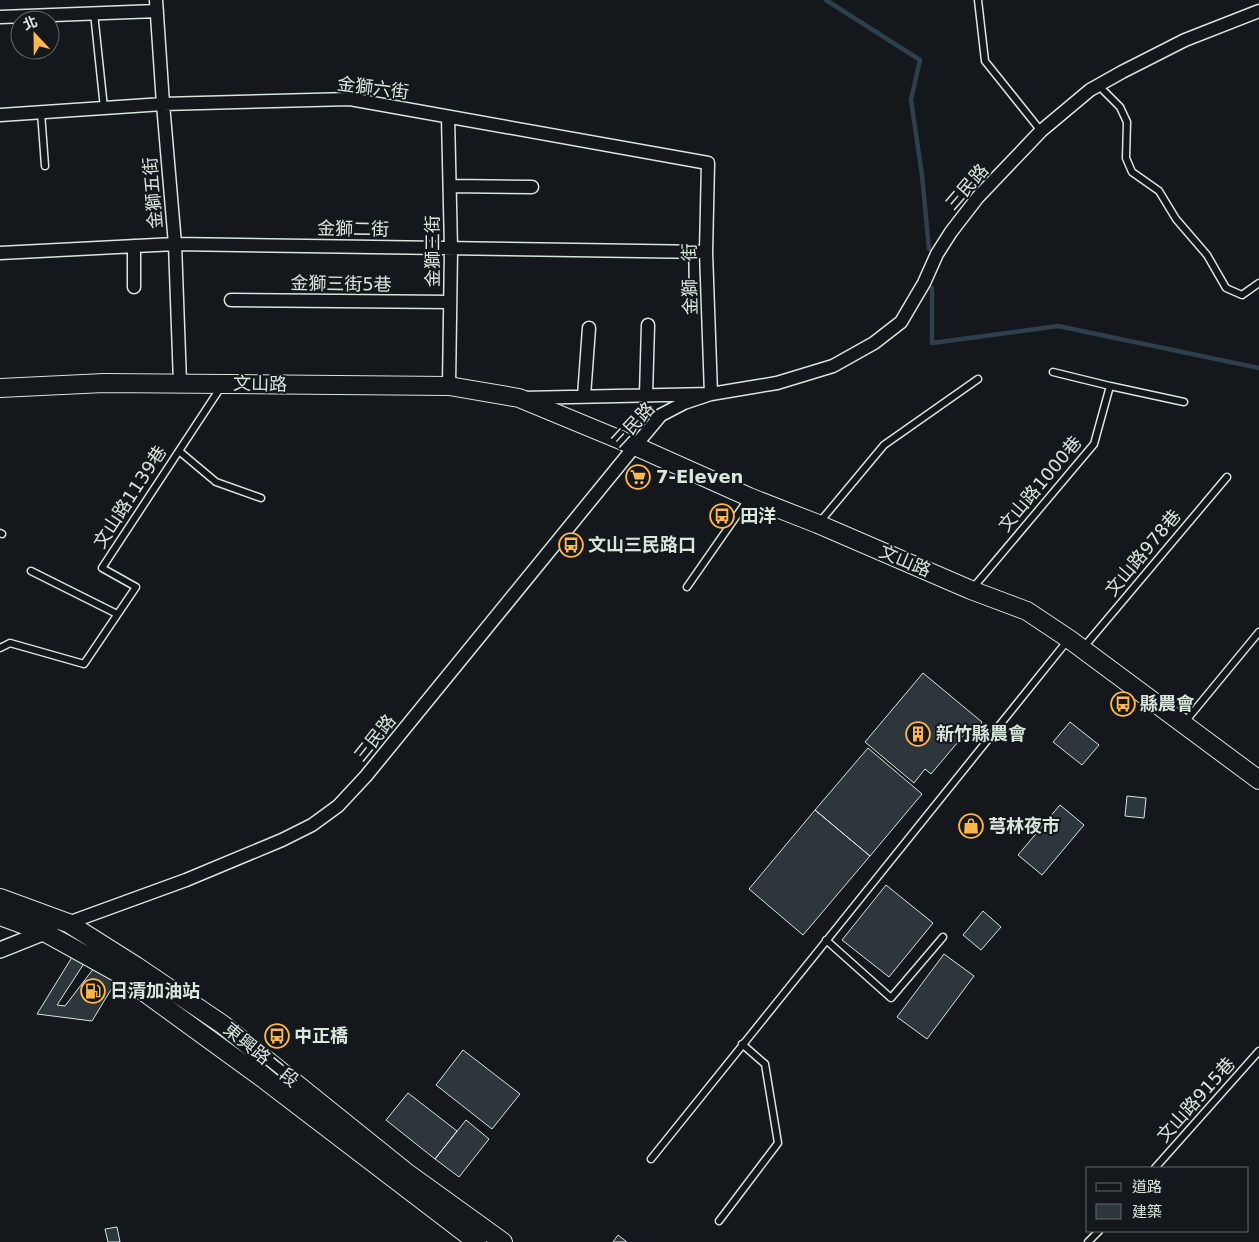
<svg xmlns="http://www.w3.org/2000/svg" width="1259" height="1242" font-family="'DejaVu Sans','Noto Sans TC',sans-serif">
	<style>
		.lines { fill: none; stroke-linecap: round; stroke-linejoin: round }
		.stream { stroke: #2f3f4d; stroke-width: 4.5 }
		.building { fill: #2c363c; stroke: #d8e6dc }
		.service-casing { stroke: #d8e6dc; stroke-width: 9 }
		.minor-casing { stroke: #d8e6dc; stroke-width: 15 }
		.tertiary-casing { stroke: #d8e6dc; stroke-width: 18 }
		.secondary-casing { stroke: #d8e6dc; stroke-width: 20 }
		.service { stroke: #14181c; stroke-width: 6 }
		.minor { stroke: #14181c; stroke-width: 12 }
		.tertiary { stroke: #14181c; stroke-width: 15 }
		.secondary { stroke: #14181c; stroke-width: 18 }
		.labels { text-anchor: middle; stroke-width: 4; stroke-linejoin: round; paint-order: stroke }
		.street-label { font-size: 18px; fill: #d8e6dc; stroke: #14181c }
		.poi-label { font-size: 18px; font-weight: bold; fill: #d8e6dc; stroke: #14181c; text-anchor: start }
	</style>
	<rect width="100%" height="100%" fill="#14181c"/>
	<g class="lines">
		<!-- stream -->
		<path class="stream" d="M826,0L920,60L911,100L922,175L929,249
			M932,288V343L1058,326L1259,368"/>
	</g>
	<!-- building -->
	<path class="building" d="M923,673L982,722L979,727L974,723L931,774L925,769L914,783L865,742Z
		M1070,722L1099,745L1082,765L1053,742Z
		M868,748L922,794L870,856L815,810Z
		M1127,796L1146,798L1144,818L1125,816Z
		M1060,805L1084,825L1042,875L1018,855Z
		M815,810L870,856L803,935L749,889Z
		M886,885L933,923L889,977L842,940Z
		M983,911L1001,927L981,950L963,935Z
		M74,954L85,962L57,1005L65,1006L97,964L118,978L92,1021L37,1014Z
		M944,954L974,976L927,1039L897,1017Z
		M463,1050L520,1094L492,1129L436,1085Z
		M408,1093L457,1131L435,1159L386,1120Z
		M466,1120L489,1139L459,1177L435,1159Z
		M117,1227L120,1242H108L105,1229Z
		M618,1235L627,1242H613Z"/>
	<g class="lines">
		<!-- service casing -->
		<g class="service-casing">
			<path id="service" d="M978,0L985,61L1041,131
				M94,13L104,108
				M1098,85L1120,107L1127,122L1126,158L1132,172L1159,191L1176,219L1207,255L1226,288L1242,295L1259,283
				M41,112L45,166
				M1053,372L1110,386L1184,402
				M179,451L216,482L261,498
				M819,523L884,445L978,379
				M0,533L2,534
				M31,571L117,614
				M687,587L749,498
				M972,589L1094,444L1110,386
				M0,648L10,643L84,664L136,587L102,568L221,387
				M1083,648L1227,477
				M1184,723L1259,632
				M826,940L891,998L943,937
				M651,1159L1068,640
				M1155,1168L1259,1051
				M719,1221L778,1143L765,1064L742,1044
				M1088,1242L1099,1231"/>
		</g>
		<!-- minor casing -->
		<g class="minor-casing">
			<path id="minor" d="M156,0L163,104L175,244L180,383
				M0,17L157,11
				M0,115L163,104L350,99L708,163L706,252L711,394L523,398
				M448,117L451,249L449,386
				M450,186L532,187
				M0,253L175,244L706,252
				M134,287V246
				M231,300L450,302
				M646,395L648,325
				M584,396L589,328
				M68,923L186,880L282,840L312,825L338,806L366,776L635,446L661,415L684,403L711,394L777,383L833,366L874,343L901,322L924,283L937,254L951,232L978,197L1041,131L1090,90L1122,72L1185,40L1259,11"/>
		</g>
		<!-- tertiary casing -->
		<g class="tertiary-casing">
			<path id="tertiary" d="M0,950L50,930"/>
		</g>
		<!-- secondary casing -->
		<g class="secondary-casing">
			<path id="secondary" d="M0,388L104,383L449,386L519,398L635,446L749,497L818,524L971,590L1027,611L1069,639L1259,780
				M0,898L68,923L136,966L222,1024L406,1172L503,1242
				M0,916L44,932L118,973L265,1080L477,1242"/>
		</g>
		<!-- service -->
		<use href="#service" class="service"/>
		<!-- minor -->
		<use href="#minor" class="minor"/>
		<!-- tertiary -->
		<use href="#tertiary" class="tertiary"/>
		<!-- secondary -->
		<use href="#secondary" class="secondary"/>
	</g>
	<!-- icons -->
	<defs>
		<g id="supermarket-ring" transform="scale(1.25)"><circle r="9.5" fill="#14181c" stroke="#ffb74d" stroke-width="1.5"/><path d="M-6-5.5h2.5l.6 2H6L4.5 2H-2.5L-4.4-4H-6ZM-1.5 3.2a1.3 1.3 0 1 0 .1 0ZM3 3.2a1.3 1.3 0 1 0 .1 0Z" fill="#ffb74d"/></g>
		<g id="bus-ring" transform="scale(1.25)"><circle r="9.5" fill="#14181c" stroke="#ffb74d" stroke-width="1.5"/><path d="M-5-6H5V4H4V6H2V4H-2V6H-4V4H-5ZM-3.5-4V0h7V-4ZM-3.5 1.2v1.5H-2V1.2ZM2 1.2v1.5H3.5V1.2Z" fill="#ffb74d"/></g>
		<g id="building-ring" transform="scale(1.25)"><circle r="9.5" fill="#14181c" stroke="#ffb74d" stroke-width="1.5"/><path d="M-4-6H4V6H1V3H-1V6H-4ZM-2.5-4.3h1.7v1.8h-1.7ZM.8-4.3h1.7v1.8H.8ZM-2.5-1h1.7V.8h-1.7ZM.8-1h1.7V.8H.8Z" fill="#ffb74d"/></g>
		<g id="shop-ring" transform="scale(1.25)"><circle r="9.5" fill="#14181c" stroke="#ffb74d" stroke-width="1.5"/><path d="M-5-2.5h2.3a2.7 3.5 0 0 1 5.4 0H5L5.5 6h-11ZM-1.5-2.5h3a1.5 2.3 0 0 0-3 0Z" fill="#ffb74d"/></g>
		<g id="fuel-ring" transform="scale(1.25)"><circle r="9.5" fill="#14181c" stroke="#ffb74d" stroke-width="1.5"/><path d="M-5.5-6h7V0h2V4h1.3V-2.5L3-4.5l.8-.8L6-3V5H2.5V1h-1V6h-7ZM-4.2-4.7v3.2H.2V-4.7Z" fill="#ffb74d"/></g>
	</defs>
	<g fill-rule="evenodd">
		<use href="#supermarket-ring" x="638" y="477"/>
		<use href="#bus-ring" x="722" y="516"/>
		<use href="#bus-ring" x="571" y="545"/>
		<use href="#bus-ring" x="1123" y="704"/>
		<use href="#building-ring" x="918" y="734"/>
		<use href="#shop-ring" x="971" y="826"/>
		<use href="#fuel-ring" x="93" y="991"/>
		<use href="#bus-ring" x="277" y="1036"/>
	</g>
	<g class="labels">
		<!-- street labels -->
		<g class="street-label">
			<text transform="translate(373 88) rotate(7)" y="6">金獅六街</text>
			<text transform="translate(967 187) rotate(-49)" y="6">三民路</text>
			<text transform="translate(153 193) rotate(-95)" y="6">金獅五街</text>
			<text transform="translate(353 229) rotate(1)" y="6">金獅二街</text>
			<text transform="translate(433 251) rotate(-90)" y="6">金獅三街</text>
			<text transform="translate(690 279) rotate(-91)" y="6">金獅一街</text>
			<text transform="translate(341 284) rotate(1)" y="6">金獅三街5巷</text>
			<text transform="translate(260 384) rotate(1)" y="6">文山路</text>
			<text transform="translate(633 425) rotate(-47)" y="6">三民路</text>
			<text transform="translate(1040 484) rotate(-50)" y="6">文山路1000巷</text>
			<text transform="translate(130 497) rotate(-57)" y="6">文山路1139巷</text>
			<text transform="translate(1143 553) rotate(-50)" y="6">文山路978巷</text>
			<text transform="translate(905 561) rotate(23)" y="6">文山路</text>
			<text transform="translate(375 738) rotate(-51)" y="6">三民路</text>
			<text transform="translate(261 1055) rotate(39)" y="6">東興路二段</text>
			<text transform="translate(1196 1100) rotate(-48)" y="6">文山路915巷</text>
		</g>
		<!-- poi labels -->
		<g class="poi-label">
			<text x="656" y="483">7-Eleven</text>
			<text x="740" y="522">田洋</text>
			<text x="588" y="551">文山三民路口</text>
			<text x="1140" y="710">縣農會</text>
			<text x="936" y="740">新竹縣農會</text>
			<text x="988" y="832">芎林夜市</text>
			<text x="110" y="997">日清加油站</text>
			<text x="294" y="1042">中正橋</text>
		</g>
	</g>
	<!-- legend -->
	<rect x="1086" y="1167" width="162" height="65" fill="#14181c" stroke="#626a69"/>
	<rect x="1096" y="1183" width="25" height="8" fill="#14181c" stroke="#626a69"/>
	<text x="1132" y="1192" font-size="15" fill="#d8e6dc">道路</text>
	<rect x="1096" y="1204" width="25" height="15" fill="#2c363c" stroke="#626a69"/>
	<text x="1132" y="1217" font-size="15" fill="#d8e6dc">建築</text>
	<!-- north arrow -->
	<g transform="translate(35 35) rotate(338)"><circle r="24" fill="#14181c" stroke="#626a69"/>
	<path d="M0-4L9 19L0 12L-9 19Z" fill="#ffb74d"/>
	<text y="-8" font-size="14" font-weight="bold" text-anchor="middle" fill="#d8e6dc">北</text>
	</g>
</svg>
